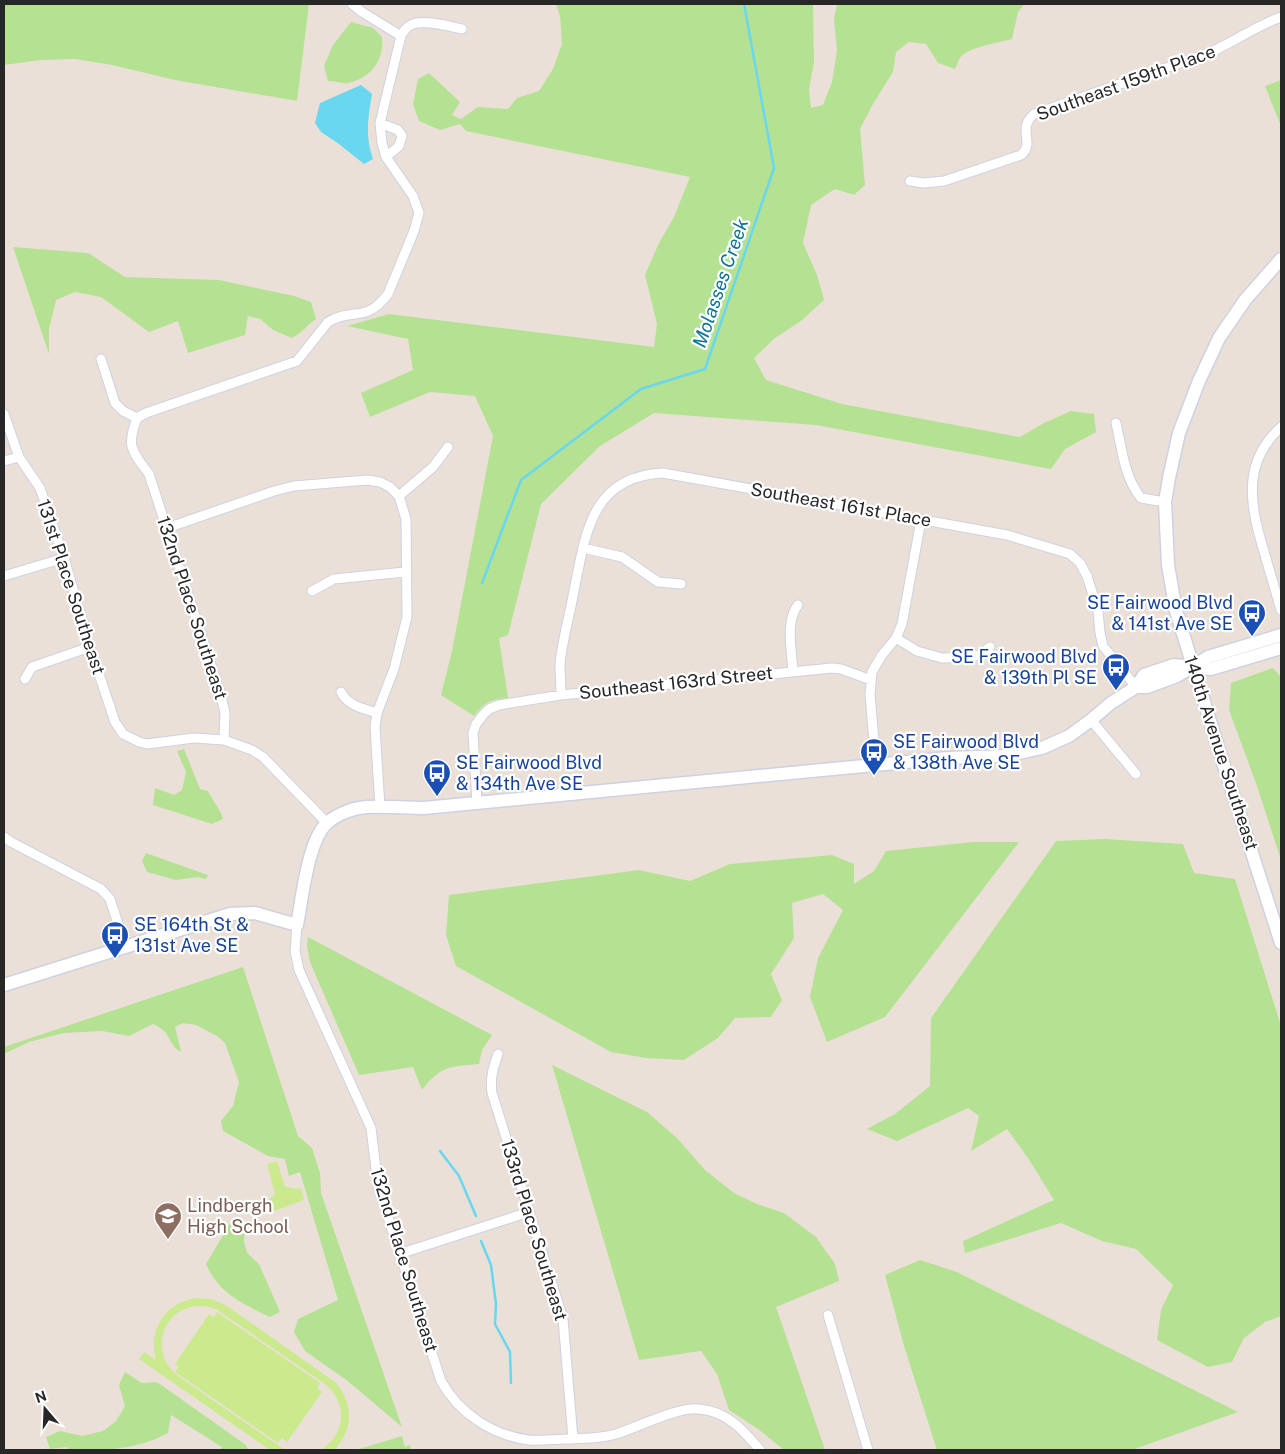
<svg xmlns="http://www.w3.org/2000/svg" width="1285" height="1454" font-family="'Public Sans',sans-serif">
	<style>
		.green { fill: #b5e292 }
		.pitch { fill: #cbea8e }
		.water { fill: #68d7ef }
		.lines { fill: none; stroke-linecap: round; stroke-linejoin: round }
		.stream { stroke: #68d7ef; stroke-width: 2.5 }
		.street-casing { stroke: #cdd2e1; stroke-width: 11 }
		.secondary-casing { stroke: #cdd2e1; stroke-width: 15 }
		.street { stroke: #fff; stroke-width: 9 }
		.secondary { stroke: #fff; stroke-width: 12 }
		.labels { text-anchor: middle; stroke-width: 4.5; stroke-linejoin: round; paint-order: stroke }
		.street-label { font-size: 18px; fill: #272727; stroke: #fff }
		.transit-label { font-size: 18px; fill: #164399; stroke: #fff; text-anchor: start }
		.education-label { font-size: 18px; fill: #785e54; stroke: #fff; text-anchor: start }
		.water-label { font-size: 19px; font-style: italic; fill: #0c7396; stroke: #fff }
	</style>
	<rect width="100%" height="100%" fill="#eae0d8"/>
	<!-- green -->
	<path class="green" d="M4,4H309L297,101L175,80L112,65L75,59L40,60L4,65Z
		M556,4H813L814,62L809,89L811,108L823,105L832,82L837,51L834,19L837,4H1024L1018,12L1012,39C999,43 967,47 960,58C958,61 957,65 955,69L938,63L926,44L909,42L896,52L893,72L873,104L860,129L865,185L854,195L835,189L811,205L803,243L817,275L824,300L801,321L775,338L754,358L766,380L842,404L1020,437L1044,423L1071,411L1094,414L1096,432L1065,449L1051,469L816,425L654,413L600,446L541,504L508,635L499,638L508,698C490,700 486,701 474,716L441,695L452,651L493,436L475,396L430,392L370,417L361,393L413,370L408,339L347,326L389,314L654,347L657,324L645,275L659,243L674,217L690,177L466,131L460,124L440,130L419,121L413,104L418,79L429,73L460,102L452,115L461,119L478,107L508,109L517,98L539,91L553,69L562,44L560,16Z
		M351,22L373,28L382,37C384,60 372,78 348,83C342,84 335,81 328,81L324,66L333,45Z
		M1281,80V126L1265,86Z
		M13,247L88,253L125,277L219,280L294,296L311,302L316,319C307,325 302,333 292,338L273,330L260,319L248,316L245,335L188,353L178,321L149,332L101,297L75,292L56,300L49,329V354Z
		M1273,668L1281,677V860L1257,786L1229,710L1231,683Z
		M184,749L200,789L208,791C213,802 220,808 223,819L212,824L153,805L155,788L174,795L182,790L186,772L177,751Z
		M1105,839L1183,844L1194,873L1235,879L1281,1026V1316L1265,1322L1244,1338L1232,1362L1208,1367L1157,1340L1161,1310L1173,1285L1136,1249L1102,1241L1061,1223L965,1253L963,1241L1054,1200L1028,1158L1007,1129L971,1151L979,1116L968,1108L897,1141L867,1129L895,1114L930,1086L931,1018L1056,841Z
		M973,842H1019L885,1017L827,1042L810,997L818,958L843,910L823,894L792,903L794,938L771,974L782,1000L771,1017L735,1018L718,1038L684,1060L646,1058L611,1052L456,966L446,935L449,895L639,870L690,881L730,864L832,855L854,864V884L874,871L886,851Z
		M146,853L208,875L206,879L198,877L176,880L147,872L142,861Z
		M308,937L492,1035L482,1050L479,1064C449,1067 442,1065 422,1090L413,1067L359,1075L310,962L307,946Z
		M243,967L298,1136L312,1148L320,1173L321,1193L402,1427L349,1382L305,1351L294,1332L298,1319L338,1300L300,1172L289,1176L285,1159L268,1156L223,1131L221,1121L233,1106L239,1082L225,1043L217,1036L196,1025L183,1023L175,1027L181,1052C167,1045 173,1032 153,1024L129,1036L102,1031L64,1033L29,1042L4,1054V1047Z
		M552,1065L647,1112L677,1138L705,1170L734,1193L757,1204L784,1213L816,1237L835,1264L839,1281L776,1307L825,1450H784L758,1429L729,1410L717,1374L701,1351L639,1360Z
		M238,1218L245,1225L244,1241L247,1253L259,1264L280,1312L270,1317C243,1304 218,1293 206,1264L232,1220Z
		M920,1260L957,1272L1238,1412L1132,1450H937L904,1346L885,1275Z
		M125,1372L142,1383L157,1382L246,1445L248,1450H220L222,1447L171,1415L168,1433C135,1451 104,1450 68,1450L67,1447L50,1449L46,1437L60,1431L82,1436L103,1431L116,1421L125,1406L119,1385Z
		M402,1436L405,1447L410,1445L411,1450H356Z"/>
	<!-- pitch -->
	<path class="pitch" d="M277,1161L285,1187L301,1189L304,1200L274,1211L267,1202L275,1194L267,1164Z
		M196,1298L212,1299L227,1306L335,1382C353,1402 354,1428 336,1448L334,1450H321C346,1434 348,1403 325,1384L216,1309C172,1293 141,1346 178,1376L285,1450H270L139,1359L144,1352L156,1360C148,1330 164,1303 196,1298Z
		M217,1312L320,1383L317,1388L322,1392L287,1442L282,1438L278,1443L175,1372L179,1367L175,1364L209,1314L214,1317Z"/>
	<!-- water -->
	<path class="water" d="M361,85L372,94C368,118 365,136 373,159L364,164L339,144L321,132L315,123L320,103Z"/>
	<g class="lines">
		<!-- stream -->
		<path class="stream" d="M482,583L521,480L641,389L705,369L774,168L744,4
			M440,1151L459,1176L476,1216
			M481,1241L491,1265L496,1304L495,1324L510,1352L511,1383"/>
		<!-- street casing -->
		<g class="street-casing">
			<path id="street" d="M352,4L362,12L401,36
				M380,123L398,130L402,136L399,146L386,157
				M910,181L924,183L944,181L1021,155C1036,143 1016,130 1034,114L1209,53C1234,42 1256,26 1281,17
				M101,359L115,403L123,411L137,418C126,447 132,451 149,474L221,696L225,713L224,740
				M4,414L19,457L40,488L64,558L90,647L115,722L123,734L139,742L147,744L194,738L224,740L252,750L263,757L327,823
				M137,418L146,413L297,361L328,322C353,307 365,324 388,294L414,231L419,213L413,196L386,157L382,143L380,123L401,36C403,32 406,28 409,26C420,18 449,26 462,29
				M1116,423C1122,449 1124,477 1141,498L1165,502
				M1281,427C1240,464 1251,509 1265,555C1270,573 1276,592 1281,610
				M4,461L19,457
				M399,496L433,467L448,447
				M167,528L274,491L294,486L367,480L380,482L390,487L399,496L406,519L407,617L394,669L377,713L375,727L380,807
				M583,548L622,557L658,582L681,584
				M4,576L64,558
				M312,591L334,579L405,572
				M896,638L917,651L942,658L970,657L979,655L990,647
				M793,672C792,653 785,620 798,605
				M25,679L32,667L90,647
				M341,692C348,706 362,708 377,713
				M561,695C561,685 560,674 560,664C562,642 569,618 573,596C585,538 589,476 663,473L1007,535L1070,554L1080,563L1087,576L1098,611L1100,633L1103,646L1136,687
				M1091,720L1136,774
				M876,765L870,694L872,672L882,655L896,638L902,624L921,520
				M477,803L473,733L476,724L483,715L489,709L499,705L561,695L832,668L841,669L871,680
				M4,837L11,842L101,889L110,899L112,905L125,946
				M297,925L295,951L299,970L371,1128L378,1186L441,1381C459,1413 491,1435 529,1440C541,1441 555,1439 567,1439C584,1438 600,1439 616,1434C639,1427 676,1407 699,1409C727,1411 743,1430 760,1450
				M498,1054C493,1068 490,1078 492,1093L563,1319L573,1439
				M399,1254L529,1212
				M828,1315L868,1450"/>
		</g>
		<!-- secondary casing -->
		<g class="secondary-casing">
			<path id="secondary" d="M1281,259L1245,300L1219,338L1199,381L1179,433L1169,478L1165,502L1168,565L1176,611L1217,744L1281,943
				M1136,687H1147L1177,676L1208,657L1281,635
				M4,985L230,914L255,913L297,925C302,899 308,840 327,823C337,814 353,808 366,807C385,806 405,808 424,808L948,758L1005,756L1042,748L1069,736L1091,720L1111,703L1136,687L1144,675L1174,665L1211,669L1281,648"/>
		</g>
		<!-- street -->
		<use href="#street" class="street"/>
		<!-- secondary -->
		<use href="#secondary" class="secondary"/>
	</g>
	<!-- icons -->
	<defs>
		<g id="bus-pin" transform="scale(1.4375)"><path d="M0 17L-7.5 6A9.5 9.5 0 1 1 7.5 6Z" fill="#1a4fb4" stroke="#fff"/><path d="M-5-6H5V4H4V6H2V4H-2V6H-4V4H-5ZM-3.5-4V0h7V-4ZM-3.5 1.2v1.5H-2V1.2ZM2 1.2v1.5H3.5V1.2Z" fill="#fff"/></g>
		<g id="school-pin" transform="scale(1.4375)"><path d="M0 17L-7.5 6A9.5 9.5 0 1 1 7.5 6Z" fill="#8d6e63" stroke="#fff"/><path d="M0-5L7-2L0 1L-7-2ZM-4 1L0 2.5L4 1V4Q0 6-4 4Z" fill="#fff"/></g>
	</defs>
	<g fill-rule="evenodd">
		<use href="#bus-pin" x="1252" y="613"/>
		<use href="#bus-pin" x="1116" y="667"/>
		<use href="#bus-pin" x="874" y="752"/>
		<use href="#bus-pin" x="437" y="773"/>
		<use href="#bus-pin" x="115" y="935"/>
		<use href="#school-pin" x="168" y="1216"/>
	</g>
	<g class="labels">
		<!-- street labels -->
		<g class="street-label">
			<text transform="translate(1126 83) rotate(-20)" y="6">Southeast 159th Place</text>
			<text transform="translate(841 505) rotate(10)" y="6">Southeast 161st Place</text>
			<text transform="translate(71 587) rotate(72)" y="6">131st Place Southeast</text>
			<text transform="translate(192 608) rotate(72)" y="6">132nd Place Southeast</text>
			<text transform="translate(676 683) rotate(-6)" y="6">Southeast 163rd Street</text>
			<text transform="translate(1221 753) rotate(72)" y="6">140th Avenue Southeast</text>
			<text transform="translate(534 1230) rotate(73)" y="6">133rd Place Southeast</text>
			<text transform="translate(404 1260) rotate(73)" y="6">132nd Place Southeast</text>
		</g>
		<!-- transit labels -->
		<g class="transit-label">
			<text x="1233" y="609" text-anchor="end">SE Fairwood Blvd<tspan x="1233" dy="21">&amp; 141st Ave SE</tspan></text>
			<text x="1097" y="663" text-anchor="end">SE Fairwood Blvd<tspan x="1097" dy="21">&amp; 139th Pl SE</tspan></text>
			<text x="893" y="748">SE Fairwood Blvd<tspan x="893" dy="21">&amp; 138th Ave SE</tspan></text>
			<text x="456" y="769">SE Fairwood Blvd<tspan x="456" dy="21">&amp; 134th Ave SE</tspan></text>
			<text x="134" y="931">SE 164th St &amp;<tspan x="134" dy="21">131st Ave SE</tspan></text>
		</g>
		<!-- education labels -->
		<g class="education-label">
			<text x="187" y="1212">Lindbergh<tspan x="187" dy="21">High School</tspan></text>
		</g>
		<!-- water labels -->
		<g class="water-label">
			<text transform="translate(720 283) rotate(-71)" y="7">Molasses Creek</text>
		</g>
	</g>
	<!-- border -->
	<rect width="1285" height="1454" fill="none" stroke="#272727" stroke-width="10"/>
	<!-- north arrow -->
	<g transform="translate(45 1409) rotate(341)" stroke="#ffffff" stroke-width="4" paint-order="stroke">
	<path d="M0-4L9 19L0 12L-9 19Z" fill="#272727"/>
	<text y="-8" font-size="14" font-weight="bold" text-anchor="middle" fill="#272727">N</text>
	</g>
</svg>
